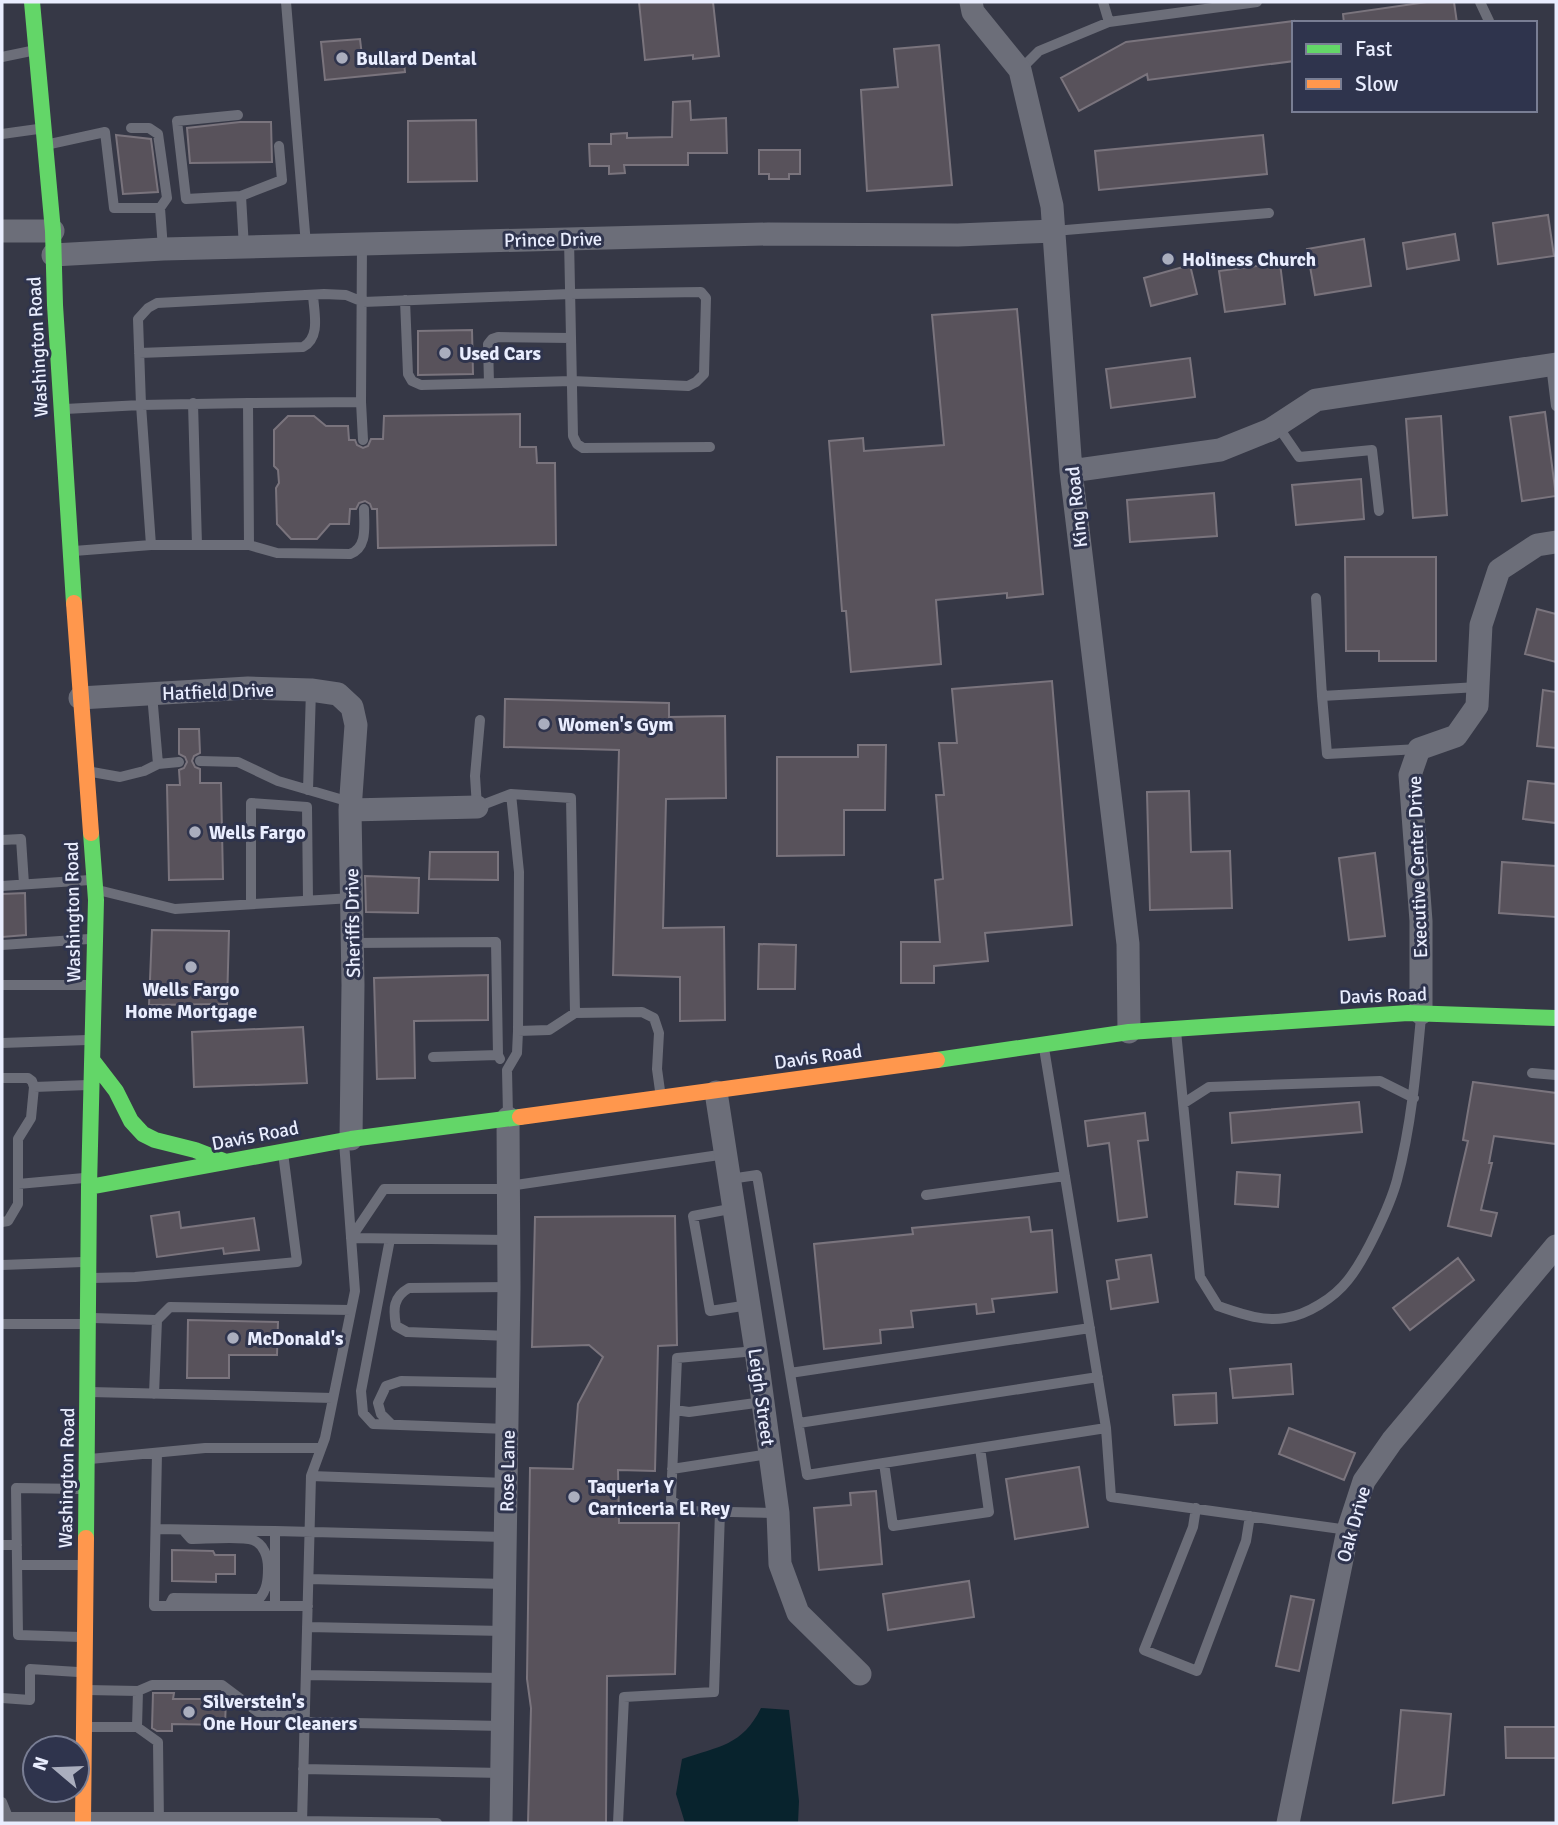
<svg xmlns="http://www.w3.org/2000/svg" width="1558" height="1825" font-family="Signika,sans-serif">
	<style>
		.water { fill: #08232d }
		.building { fill: #58525b; stroke: #7a747d; stroke-width: 2 }
		.lines { fill: none; stroke-linecap: round; stroke-linejoin: round }
		.lane { stroke: #6c6e79; stroke-width: 10 }
		.street { stroke: #6c6e79; stroke-width: 23 }
		.fast { stroke: #63d668; stroke-width: 16 }
		.slow { stroke: #ff974d; stroke-width: 16 }
		.poi-dot { fill: #aaaebe; stroke: #2f344d; stroke-width: 2.5 }
		.labels { text-anchor: middle; stroke-width: 6; stroke-linejoin: round; paint-order: stroke }
		.poi-label { font-size: 19px; font-weight: bold; fill: #e9edfe; stroke: #2f344d; text-anchor: start }
		.street-label { font-size: 19px; fill: #e9edfe; stroke: #2f344d }
	</style>
	<rect width="100%" height="100%" fill="#363846"/>
	<!-- water -->
	<path class="water" d="M761,1708L789,1710L799,1801L798,1823H685L676,1794L682,1759C719,1746 742,1746 761,1708Z"/>
	<!-- building -->
	<path class="building" d="M639,2H713L719,56L693,59V55L645,60Z
		M1427,2H1454L1457,23H1344L1343,14Z
		M1294,21V61L1148,80L1147,74L1079,111L1061,78L1126,42Z
		M360,39L362,56L403,53L405,72L325,80L321,42Z
		M939,45L952,185L867,191L861,90L898,87L894,49Z
		M690,101L691,120L726,118L727,153H688V165H624L625,173L609,174V166H590L589,144H611V134L627,133V138L672,137L673,102Z
		M476,120L477,181L408,182V121Z
		M240,122H271L272,162L190,163L187,128Z
		M116,135L151,139L158,192L123,194Z
		M1263,135L1267,174L1099,190L1095,151Z
		M759,150H800V174H789V179H769V174H759Z
		M1548,215L1554,256L1498,264L1493,223Z
		M1455,234L1459,260L1407,269L1403,243Z
		M1364,239L1371,286L1315,295L1307,249Z
		M1280,263L1285,304L1225,312L1219,271Z
		M1190,265L1197,294L1151,306L1144,278Z
		M1017,309L1043,594L1007,598V593L936,600L941,664L851,672L846,611H842L829,441L863,438L864,451L944,445L932,315Z
		M472,330L473,374L418,375V331Z
		M1190,358L1195,397L1111,408L1106,369Z
		M1545,412L1556,496L1522,501L1510,417Z
		M520,414V447H536L537,463H555L556,545L378,548L377,509H372L370,504L365,501L359,503L356,509H350L349,524H330L317,539H291L277,524L276,488L279,483L278,470L274,466V430L288,416H314L326,426H348L349,440H355L357,445L363,448L368,446L371,439H383L384,416Z
		M1441,416L1447,515L1413,518L1406,419Z
		M1361,479L1364,519L1296,525L1292,485Z
		M1214,493L1217,536L1130,542L1127,500Z
		M1345,557H1436V661H1379V651H1346Z
		M1537,609L1556,614V662L1525,654Z
		M1052,681L1072,925L985,933L988,961L934,966V983H901V942H940L935,880L943,879L936,795H944L939,743H957L952,689Z
		M1543,690L1556,692V748L1537,746Z
		M505,699L669,703V717L725,716L726,798L666,799L663,928L724,927L725,1020L680,1021V977L613,975L619,750L504,747Z
		M179,729H199L200,753L194,756L192,761L195,767L200,769V783H221L223,879L169,880L167,785H180L179,770L184,768L187,762L185,757L179,754Z
		M858,745H886L885,810H844V855L777,856V757H858Z
		M1528,781L1556,784V823L1523,819Z
		M1189,791L1191,852L1230,851L1232,908L1150,910L1147,792Z
		M430,852H498V880L429,879Z
		M1375,853L1385,936L1349,940L1339,858Z
		M1502,862L1556,866V917L1499,913Z
		M365,876L419,878L418,913L366,912Z
		M25,893L26,935L2,937V894Z
		M152,930L229,931L227,1004L149,1005Z
		M759,944L796,945L795,989H758Z
		M488,975V1020L414,1021L415,1078L377,1079L374,978Z
		M303,1027L307,1083L194,1087L192,1032Z
		M1473,1082L1556,1093V1144L1494,1136L1489,1163H1492L1481,1210L1497,1213L1491,1236L1448,1226L1468,1141L1463,1140Z
		M1359,1102L1362,1132L1232,1143L1230,1113Z
		M1145,1113L1148,1140L1138,1141L1147,1217L1118,1221L1109,1143L1088,1146L1085,1121Z
		M1237,1172L1280,1175L1278,1207L1235,1204Z
		M179,1212L181,1228L254,1218L259,1250L224,1254L223,1248L157,1257L151,1216Z
		M675,1216L677,1345L658,1346L655,1471L618,1470L619,1523H679L675,1674L607,1676L606,1823H528L531,1708L527,1679L530,1468L573,1469L578,1404L603,1357L589,1345L532,1347L535,1217Z
		M1029,1217L1031,1232L1052,1230L1057,1292L992,1299L994,1312L977,1314L976,1304L911,1311L913,1327L880,1330L881,1343L824,1349L814,1244L913,1234L912,1228Z
		M1151,1255L1158,1302L1111,1309L1107,1281L1119,1279L1116,1260Z
		M1458,1258L1474,1280L1410,1330L1393,1308Z
		M188,1320L278,1322L277,1355H229V1378H187Z
		M1291,1364L1293,1394L1233,1398L1230,1369Z
		M1216,1393L1217,1423L1175,1425L1173,1395Z
		M1289,1428L1355,1453L1344,1480L1279,1454Z
		M1079,1467L1088,1527L1015,1539L1006,1479Z
		M876,1491L882,1564L819,1570L814,1508L851,1505L850,1493Z
		M172,1550L213,1551L215,1555H235V1574H216V1582L172,1581Z
		M969,1581L974,1617L888,1630L883,1594Z
		M1291,1596L1314,1600L1299,1671L1276,1666Z
		M153,1693H174L173,1699H226L225,1725L172,1724V1731H157L152,1728Z
		M1401,1710L1451,1714L1444,1795L1393,1803Z
		M1505,1727H1556V1758H1506Z"/>
	<g class="lines">
		<!-- lane -->
		<path class="lane" d="M286,2L306,245
			M1103,2L1109,22
			M1480,2L1489,21
			M2,57L31,51
			M1020,70L1039,51L1109,22L1257,2
			M238,115L177,121L186,199L241,196L244,248
			M131,128H149L158,134L167,198L160,208
			M2,134L38,129
			M50,144L105,132L114,208H160L163,249
			M241,196L282,180L279,146
			M1054,231L1269,213
			M569,239L573,436L577,444L583,448L710,447
			M362,244L361,402L363,440
			M139,353L303,347C321,337 314,313 313,295
			M1551,365L1556,406
			M489,383L488,344L492,339L498,337L571,338
			M193,403L197,545
			M248,403L361,402
			M65,409L141,405L138,319L148,308L157,303L324,294L346,295L363,302L570,294L701,292L706,298L704,374L696,382L688,386L572,381L421,385L412,381L408,374L405,300
			M1277,425L1299,457L1372,450L1379,511
			M249,545L277,553L350,554C368,547 364,526 364,509
			M74,551L151,545L141,405L248,403L249,545H151
			M1316,598L1322,696L1478,687
			M152,694L158,764
			M1322,696L1327,754L1419,749
			M480,720L475,776L477,807L511,794
			M200,761L238,762L278,781L350,802
			M92,772L120,777L144,771L158,764L179,762
			M308,790L311,690
			M2,840L21,839L24,884
			M2,886L90,880
			M102,891L175,909L352,898
			M251,904V803L307,807L308,901
			M352,943L496,942L498,1055
			M2,945L89,939
			M2,985H90
			M575,1013L642,1012L654,1018L659,1033L657,1069L661,1098
			M1176,1031L1200,1277L1218,1306C1239,1313 1262,1322 1285,1318C1307,1315 1334,1298 1348,1280C1365,1259 1390,1206 1397,1180C1411,1127 1416,1072 1421,1017
			M2,1043L87,1040
			M433,1057L498,1055L500,1059
			M1532,1073L1556,1075
			M2,1078H28L32,1081L34,1087L31,1118L18,1139V1204L8,1221L2,1222
			M34,1087L88,1085
			M1184,1103L1209,1087L1380,1081L1414,1098
			M508,1115L507,1070L517,1053L518,1031L519,872L511,794L571,798L575,1013L549,1030L518,1031
			M730,1179L757,1175L807,1475L1106,1428L1044,1048
			M18,1184L84,1178
			M509,1186L726,1154
			M508,1189H384L351,1238L509,1240
			M926,1195L1065,1176
			M735,1208L693,1216L710,1311L749,1305
			M390,1239L361,1391L363,1413L373,1424L507,1429
			M2,1265L83,1262
			M92,1278L135,1277L297,1262L283,1153
			M93,1318L157,1320L170,1307L351,1310
			M2,1324H83
			M509,1336L407,1332L396,1326C393,1309 393,1297 409,1288L509,1287
			M756,1351L677,1358L671,1500L687,1511L778,1513
			M790,1373L1090,1328
			M90,1392L333,1398
			M154,1394L157,1320
			M675,1410L689,1412L763,1402
			M799,1423L1098,1377
			M392,1425L381,1414L378,1403L386,1386L401,1381L508,1383
			M1106,1428L1111,1497L1348,1530
			M157,1453L154,1606H308
			M90,1459L205,1448H321
			M884,1463L893,1526L989,1512L980,1448
			M672,1469L769,1454
			M311,1476L325,1438L355,1291L344,1142
			M80,1489L16,1488L18,1635L81,1637
			M1196,1508L1193,1527L1144,1650L1197,1671L1246,1541L1250,1516
			M156,1529L275,1531V1606
			M275,1531L505,1537
			M2,1545H17
			M18,1565H80
			M309,1579L505,1584
			M169,1606L173,1598L259,1599C267,1590 268,1580 268,1568C268,1557 264,1544 253,1540C242,1536 205,1539 191,1539L183,1530
			M307,1627L504,1631
			M306,1675L503,1678
			M87,1690L138,1691
			M2,1698L30,1700V1669L78,1672
			M305,1722L503,1726
			M87,1727H137
			M303,1769L502,1773
			M2,1802L8,1817V1823
			M8,1817H302
			M302,1821L437,1823
			M159,1823L158,1742L137,1727L138,1691L152,1685H222L258,1712L305,1713
			M302,1823L311,1476L506,1483
			M618,1823L624,1697L714,1692L720,1512"/>
		<!-- street -->
		<path class="street" d="M971,2L973,12L1020,70L1052,206L1071,471L1128,944L1129,1032
			M2,231H53
			M53,255L163,249L362,244L768,234L958,235L1054,231
			M1071,471L1220,450L1270,430L1316,400L1556,364
			M80,698L248,688L311,690L338,694L352,707L356,725L350,810L353,985L351,1139
			M350,810L477,807
			M1421,1013V921L1410,775L1419,749L1456,736L1477,706L1481,625L1499,570L1537,545L1556,542
			M716,1092L756,1351L778,1513L780,1564L798,1613L860,1674
			M501,1823L509,1287L508,1118
			M1288,1823L1348,1530L1364,1481L1392,1441L1556,1246"/>
		<!-- fast -->
		<path class="fast" d="M32,2L53,231L55,305L74,603
			M937,1060L1129,1032L1408,1013L1556,1018
			M93,1061L116,1091L131,1121L143,1134L155,1140L195,1150L226,1162
			M89,1187L351,1139L520,1117
			M86,1538L89,1187L96,900L91,833"/>
		<!-- slow -->
		<path class="slow" d="M74,603L91,833
			M520,1117L937,1060
			M83,1823L86,1538"/>
	</g>
	<!-- markers -->
	<g class="poi-dot">
		<circle cx="342" cy="58" r="7"/>
		<circle cx="1168" cy="259" r="7"/>
		<circle cx="445" cy="353" r="7"/>
		<circle cx="544" cy="724" r="7"/>
		<circle cx="195" cy="832" r="7"/>
		<circle cx="191" cy="967" r="7"/>
		<circle cx="233" cy="1338" r="7"/>
		<circle cx="574" cy="1497" r="7"/>
		<circle cx="189" cy="1712" r="7"/>
	</g>
	<g class="labels">
		<!-- poi labels -->
		<g class="poi-label">
			<text x="356" y="65">Bullard Dental</text>
			<text x="1182" y="266">Holiness Church</text>
			<text x="459" y="360">Used Cars</text>
			<text x="558" y="731">Women's Gym</text>
			<text x="209" y="839">Wells Fargo</text>
			<text x="191" y="996" text-anchor="middle">Wells Fargo<tspan x="191" dy="22">Home Mortgage</tspan></text>
			<text x="247" y="1345">McDonald's</text>
			<text x="588" y="1493">Taqueria Y<tspan x="588" dy="22">Carniceria El Rey</tspan></text>
			<text x="203" y="1708">Silverstein's<tspan x="203" dy="22">One Hour Cleaners</tspan></text>
		</g>
		<!-- street labels -->
		<g class="street-label">
			<text transform="translate(553 239) rotate(-1)" y="7">Prince Drive</text>
			<text transform="translate(37 347) rotate(-93)" y="7">Washington Road</text>
			<text transform="translate(1076 507) rotate(-96)" y="7">King Road</text>
			<text transform="translate(218 691) rotate(-2)" y="7">Hatfield Drive</text>
			<text transform="translate(1417 867) rotate(-92)" y="7">Executive Center Drive</text>
			<text transform="translate(72 912) rotate(-91)" y="7">Washington Road</text>
			<text transform="translate(352 923) rotate(-91)" y="7">Sheriffs Drive</text>
			<text transform="translate(1383 995) rotate(-2)" y="7">Davis Road</text>
			<text transform="translate(818 1056) rotate(-8)" y="7">Davis Road</text>
			<text transform="translate(255 1135) rotate(-11)" y="7">Davis Road</text>
			<text transform="translate(762 1397) rotate(82)" y="7">Leigh Street</text>
			<text transform="translate(507 1471) rotate(-89)" y="7">Rose Lane</text>
			<text transform="translate(66 1478) rotate(-89)" y="7">Washington Road</text>
			<text transform="translate(1353 1524) rotate(-74)" y="7">Oak Drive</text>
		</g>
	</g>
	<!-- border -->
	<rect width="1558" height="1825" fill="none" stroke="#e9edfe" stroke-width="7"/>
	<!-- legend -->
	<rect x="1292" y="21" width="245" height="91" fill="#2f344d" stroke="#797e94" stroke-width="2"/>
	<rect x="1306" y="44" width="35" height="10" fill="#63d668" stroke="#797e94" stroke-width="2"/>
	<text x="1355" y="56" font-size="21" fill="#e9edfe">Fast</text>
	<rect x="1306" y="79" width="35" height="10" fill="#ff974d" stroke="#797e94" stroke-width="2"/>
	<text x="1355" y="91" font-size="21" fill="#e9edfe">Slow</text>
	<!-- north arrow -->
	<g transform="translate(56 1769) rotate(289)"><circle r="33" fill="#2f344d" stroke="#797e94" stroke-width="2"/>
	<path d="M0-5L12 26L0 18L-12 26Z" fill="#aaaebe"/>
	<text y="-10" font-size="19" font-weight="bold" text-anchor="middle" fill="#e9edfe">N</text>
	</g>
</svg>
